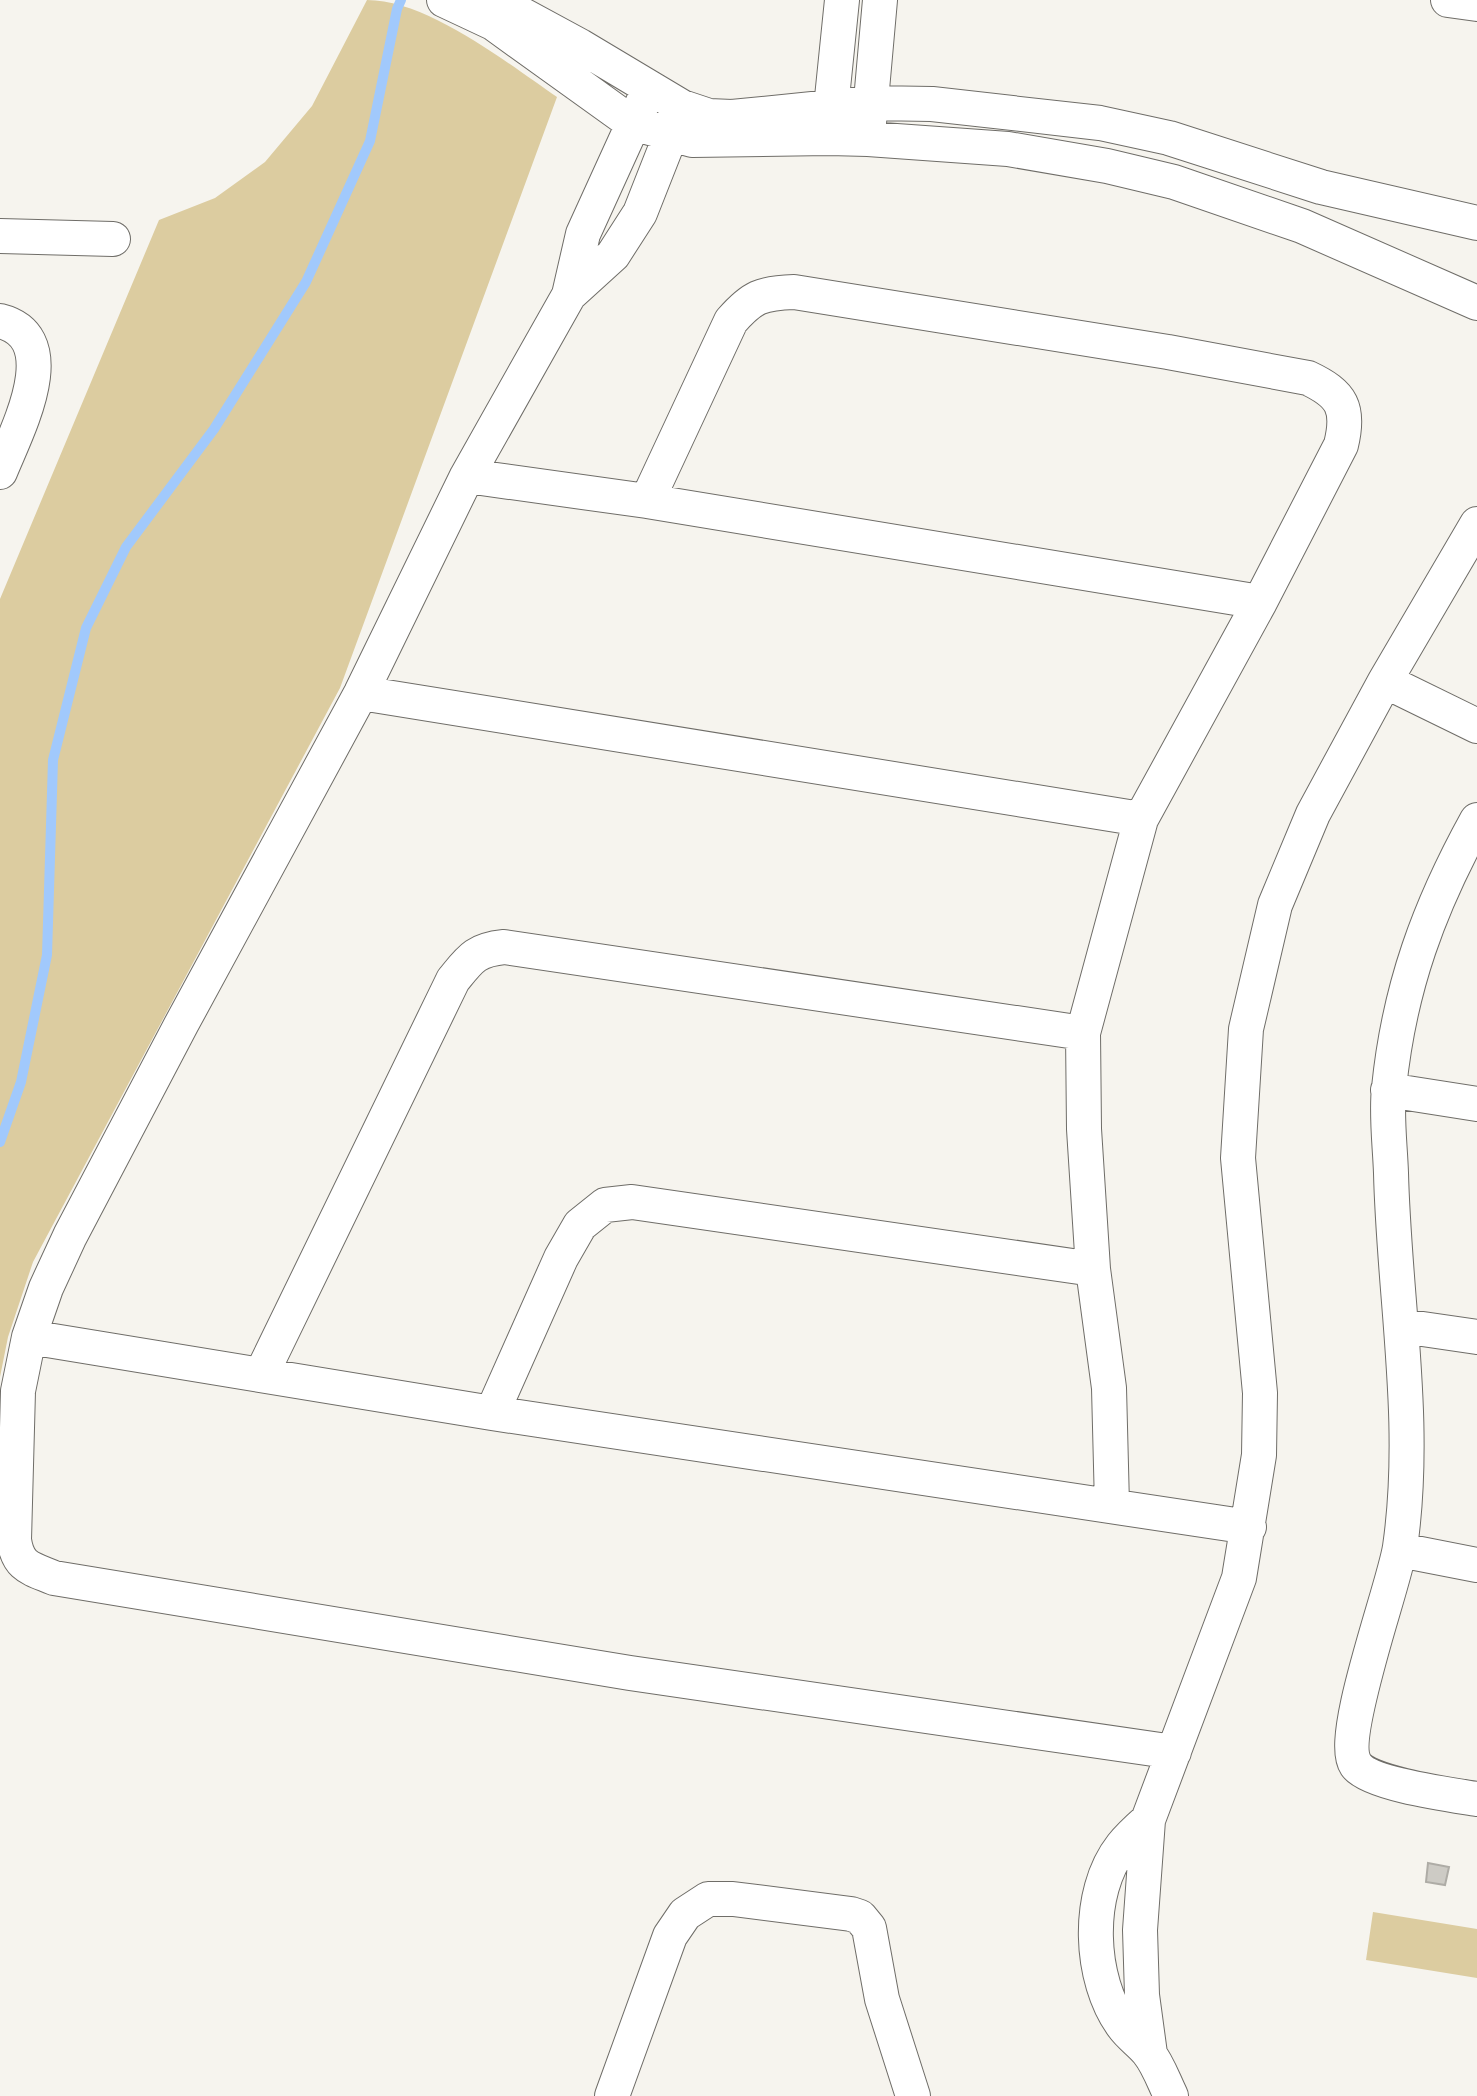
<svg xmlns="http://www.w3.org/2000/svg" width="1477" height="2096" font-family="'Varela Round',sans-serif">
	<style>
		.green { fill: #dccca0 }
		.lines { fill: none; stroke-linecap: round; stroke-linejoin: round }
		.stream { stroke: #a1c9fc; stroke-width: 10 }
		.building { fill: #cdcbc5; stroke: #aeaca6; stroke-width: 2 }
		.street-casing { stroke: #6f6d68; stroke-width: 36 }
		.street { stroke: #fff; stroke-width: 34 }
	</style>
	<rect width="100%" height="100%" fill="#f6f4ee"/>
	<!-- green -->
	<path class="green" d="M367,0C428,0 507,63 557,97L340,688L33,1262L8,1337L0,1377V599L159,220L215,198L265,162L312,106Z
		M1373,1912L1477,1929V1978L1366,1960Z"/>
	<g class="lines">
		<!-- stream -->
		<path class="stream" d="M0,1142L21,1082L47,955L53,760L86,628L126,547L214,429L306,282L370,141L397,9L401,0"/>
	</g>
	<!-- building -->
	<path class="building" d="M1428,1863L1449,1867L1445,1885L1426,1882Z"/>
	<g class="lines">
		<!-- street casing -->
		<g class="street-casing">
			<path id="street" d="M444,0L493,23L632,123L692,140L829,138L868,139L1008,149L1107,166L1174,182L1302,226L1477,303
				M495,0L580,46L682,107L709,116L732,117L871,103L932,104L1100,123L1169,138L1321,187L1477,223
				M1448,0L1477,4
				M649,89L583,234L569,295L467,476L361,693L182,1023L70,1236L46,1288L29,1337L18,1391L14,1540C18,1567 30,1568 54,1578L630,1673L1174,1752
				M869,123L880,0
				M829,127L842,0
				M0,236L113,239
				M569,295L613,255L640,213L679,114
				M0,321C67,338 16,432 0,472
				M467,476L647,501L1260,602
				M647,501L731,321C752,297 761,293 794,292L1168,352L1308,378C1342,394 1350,408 1341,445L1260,602L1141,819L1083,1033L1084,1129L1093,1269L1109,1388L1112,1505
				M1385,681L1477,524
				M361,693L1141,819
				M1477,820C1429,907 1399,988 1389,1088C1386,1115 1390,1145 1391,1173C1394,1298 1418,1422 1400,1547C1394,1587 1337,1737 1356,1765C1369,1784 1453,1795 1477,1799
				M1388,1090L1477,1104
				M1402,1326L1477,1337
				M29,1337L492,1413L1249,1527
				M262,1373L453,980C470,959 475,950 504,947L1083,1033
				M492,1413L561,1258L580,1225L605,1205L632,1202L1093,1269
				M1400,1550L1477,1565
				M1148,1820C1139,1828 1129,1837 1122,1846C1085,1893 1089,1980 1123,2026C1130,2036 1141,2043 1148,2052C1158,2064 1164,2082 1171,2096
				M1150,2054L1142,1995L1140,1930L1148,1820L1239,1578L1259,1455L1260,1393L1238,1158L1246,1029L1275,905L1313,814L1385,681L1477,726
				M612,2096L670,1936L685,1914L708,1899H733L851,1914L860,1917L869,1928L882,1999L913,2096"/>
		</g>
		<!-- street -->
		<use href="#street" class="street"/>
	</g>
</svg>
